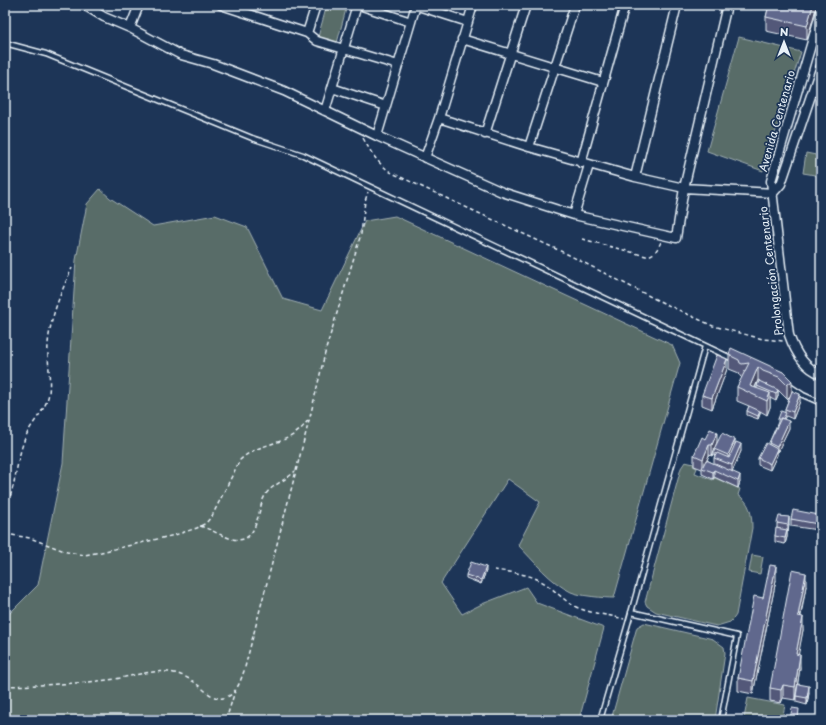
<svg xmlns="http://www.w3.org/2000/svg" width="826" height="725" font-family="'Playpen Sans',sans-serif">
	<style>
		.green { fill: #586c68; stroke: #a0aeb0 }
		.lines { fill: none; stroke-linecap: round; stroke-linejoin: round }
		.lane-casing { stroke: #e8f1f8; stroke-width: 7 }
		.street-casing { stroke: #e8f1f8; stroke-width: 11 }
		.path { stroke: #e8f1f8; stroke-width: 1.5; stroke-dasharray: 4 3; stroke-linecap: butt }
		.lane { stroke: #1d3557; stroke-width: 4 }
		.street { stroke: #1d3557; stroke-width: 8 }
		.wall { fill: #535979; stroke: #e8f1f8; fill-rule: evenodd }
		.shaded-wall { fill: #444863; stroke: #e8f1f8 }
		.building { fill: #61678d; stroke: #e8f1f8 }
		.labels { text-anchor: middle; stroke-width: 3.5; stroke-linejoin: round; paint-order: stroke }
		.street-label { font-size: 11px; fill: #e8f1f8; stroke: #1d3557 }
	</style>
	<rect width="100%" height="100%" fill="#1d3557"/>
	<filter id="ink" filterUnits="userSpaceOnUse"><feTurbulence type="fractalNoise" baseFrequency=".025" numOctaves="2"/><feDisplacementMap in="SourceGraphic" scale="8" xChannelSelector="R" yChannelSelector="G"/><feConvolveMatrix kernelMatrix="1 2 1 2 8 2 1 2 1" color-interpolation-filters="sRGB"/></filter>
	<g filter="url(#ink)">
		<!-- green -->
		<path class="green" d="M327,5H332L346,9L337,43L318,37Z
			M739,37L801,52L763,171L707,151Z
			M806,153L821,156V176L803,173Z
			M100,189L110,198L153,226L215,215L247,227L283,299L322,310L365,221L395,216L672,345L680,363L614,598C604,598 580,596 571,592C550,582 534,561 518,545L540,502L508,479L441,583L462,614L482,604L526,587L537,603L604,628L579,720H5V626L7,616L38,585L63,463L76,260L87,204Z
			M685,462L694,464L693,466L697,468L695,473L713,480L715,478L740,489L738,495C750,502 752,514 752,528L736,615L734,618L730,622L717,626L712,625L656,612L647,606L645,602L681,468Z
			M752,555L763,557L760,574L749,572Z
			M644,623L713,639L724,647L725,653L715,720H611L637,627Z
			M748,698L785,705L782,720H753L744,718Z"/>
		<g class="lines">
			<!-- lane casing -->
			<g class="lane-casing">
				<path id="lane" d="M5,43L46,54L252,138L303,155L733,359
					M788,385L803,395L821,403
					M631,612L737,636L721,720
					M600,720L629,620L705,346"/>
			</g>
			<!-- street casing -->
			<g class="street-casing">
				<path id="street" d="M84,5L104,17L130,28L181,55L213,64L284,91L377,136L502,192L574,215L676,238L684,188L727,5
					M221,5L307,33L317,41L398,65
					M359,5L411,22
					M415,5L468,22
					M821,11L771,181L789,335C795,352 804,368 821,374
					M130,28L139,5
					M307,33L316,5
					M462,39L603,82
					M332,88L386,106
					M325,111L357,5
					M439,118L529,147L635,177L684,188L773,193
					M485,134L526,5
					M377,136L416,5
					M529,147L575,5
					M425,158L439,118L473,5
					M581,163L625,5
					M635,177L677,5
					M773,193L781,184L821,66
					M574,215L589,165"/>
			</g>
			<!-- path -->
			<path class="path" d="M363,138C372,154 376,162 392,173L567,254L657,300L713,326L763,339L783,341
				M582,239L646,256C655,255 657,250 661,242
				M5,509C18,483 15,456 29,430C36,418 47,407 49,393C51,377 47,360 48,344C50,318 61,292 72,268
				M200,526C223,533 247,556 257,520C260,512 261,501 266,494C273,484 287,480 295,471
				M5,534L30,538L67,552L85,555L101,552L175,535L197,528L206,523L212,516L240,460C262,439 290,448 308,420
				M494,570C508,572 525,573 539,580C553,587 562,600 576,607C588,613 610,615 624,619
				M5,686C41,685 79,684 115,679C132,676 151,670 169,672C178,673 187,677 194,682C203,688 212,700 223,698C236,696 240,682 244,671L310,417L326,349L355,254L361,234L365,201L368,192
				M226,720L235,691"/>
			<!-- lane -->
			<use href="#lane" class="lane"/>
			<!-- street -->
			<use href="#street" class="street"/>
		</g>
		<!-- wall -->
		<path class="wall" d="M769,5H817L807,40L766,31V17Z
			M729,355L783,372L792,392L800,401L793,419L786,416L784,419L789,428L777,453V455L770,470L758,465V458L769,445V443L778,422V419L785,413V409L790,396L787,399L778,390V396L776,401L770,398V407L767,415L760,411V414L758,419L747,415V411L749,406L737,401V387L742,378L740,376L739,373L729,369ZM758,380L760,381L757,386V388H755Z
			M727,369L712,409L702,405V395Z
			M705,439L717,442L715,446L735,443L741,451L732,472L740,482L738,488L714,477L713,479L702,474V469L694,466V455ZM714,449V455L715,456L714,458V464L707,460L709,455L712,456Z
			M791,519L819,521L818,530L791,526Z
			M777,523L789,524L788,532L787,531V537L785,544L775,542V536L777,528Z
			M486,571L481,584L466,578V575Z
			M776,580L753,694L738,691V678L763,598Z
			M806,586L801,616L803,630L798,654L800,668L795,700L783,698L781,703L770,701V688Z
			M809,693L807,705L796,702V696Z"/>
		<!-- shaded-wall -->
		<path class="shaded-wall" d="M813,5H817L807,40V26Z
			M727,359V369L712,409V398Z
			M758,367V380L752,394L750,386Z
			M792,381V394L787,399V385Z
			M778,390V396L776,401V394Z
			M770,393V407L767,415V401Z
			M800,394V401L793,419V412Z
			M760,411V414L758,419V416Z
			M789,421V428L777,453V447Z
			M717,432V442L712,456V445Z
			M735,440V447L728,462V455Z
			M741,444V451L732,472V465Z
			M709,445V455L704,468H703V459Z
			M777,449V455L770,470V464Z
			M714,470V477L713,479V472Z
			M740,475V482L738,488V481Z
			M819,515V521L818,530V524Z
			M789,517V524L788,532V525Z
			M787,530V537L785,544V538Z
			M776,566V580L753,694V681Z
			M486,567V571L481,584V580Z
			M806,573V586L798,629V616Z
			M803,617V630L796,668V654Z
			M800,655V668L795,700V687Z
			M783,685V698L781,703V690Z
			M809,686V693L807,705V698Z"/>
		<!-- building -->
		<path class="building" d="M769,5H813L807,26L766,17Z
			M731,348L783,372L792,381L787,385L779,377L763,371L758,367L750,386L770,393L767,401L737,387L749,363L742,364L740,363L739,360L729,355Z
			M717,355L727,359L712,398L702,395Z
			M759,381L778,390L776,394L757,386Z
			M792,391L800,394L793,412L785,409Z
			M749,406L760,411L758,416L747,411Z
			M781,411L786,413L783,419L781,418L780,419H778Z
			M781,418L789,421L777,447L769,443Z
			M710,429L717,432L712,445H709L703,459L694,455L702,437L705,439Z
			M722,433L735,440L728,455L714,449Z
			M736,442L741,444L732,465L714,458L717,453L729,458Z
			M766,443L777,449L770,464L758,458Z
			M706,460L740,475L738,481L714,470L713,472L702,468Z
			M793,510L819,515L818,524L791,519Z
			M779,516L789,517L788,525L777,523Z
			M776,528L787,530L785,538L775,536Z
			M471,562L486,567L481,580L466,575Z
			M770,565L776,566L753,681L738,678L754,596L763,598Z
			M792,570L806,573L798,616L803,617L796,654L800,655L795,687L783,685L781,690L770,688Z
			M798,684L809,686L807,698L796,696Z
			M792,708L799,709L798,720H790Z"/>
	</g>
	<g class="labels">
		<!-- street labels -->
		<g class="street-label">
			<text transform="translate(777 121) rotate(-74)" y="4">Avenida Centenario</text>
			<text transform="translate(771 271) rotate(-97)" y="4">Prolongación Centenario</text>
		</g>
	</g>
	<!-- margin -->
	<rect width="826" height="725" fill="none" stroke="#1d3557" stroke-width="20"/>
	<rect x="10" y="10" width="806" height="705" fill="none" stroke="#e8f1f8" stroke-width="1.5" filter="url(#ink)"/>
	<!-- north arrow -->
	<g transform="translate(784 42)" stroke="#1d3557" stroke-width="3" paint-order="stroke">
	<path d="M0-3L7 15L0 10L-7 15Z" fill="#e8f1f8"/>
	<text y="-6" font-size="11" font-weight="bold" text-anchor="middle" fill="#e8f1f8">N</text>
	</g>
</svg>
